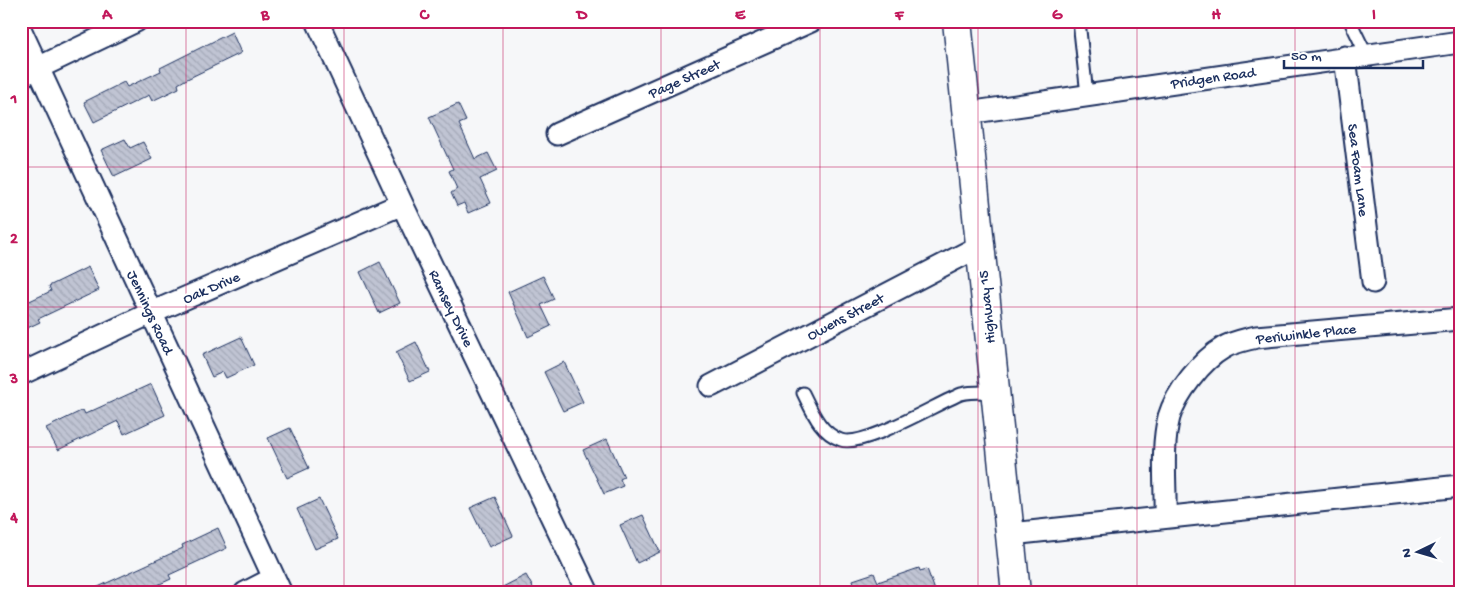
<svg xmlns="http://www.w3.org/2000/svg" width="1481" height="614" font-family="'Gochi Hand',sans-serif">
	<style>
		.building { fill: url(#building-back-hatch); stroke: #1b2f5e }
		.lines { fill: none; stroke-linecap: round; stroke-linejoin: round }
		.service-casing { stroke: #1b2f5e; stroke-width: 15 }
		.minor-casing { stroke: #1b2f5e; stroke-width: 25 }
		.secondary-casing { stroke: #1b2f5e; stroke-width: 31 }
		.service { stroke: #fff; stroke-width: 11 }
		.minor { stroke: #fff; stroke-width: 21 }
		.secondary { stroke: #fff; stroke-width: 28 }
		.grid { fill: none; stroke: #c2185b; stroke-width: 1; stroke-opacity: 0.55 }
		.labels { text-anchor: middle; stroke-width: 4; stroke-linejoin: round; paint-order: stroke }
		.street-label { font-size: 15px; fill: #1b2f5e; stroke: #fff }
		.neatline { fill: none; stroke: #c2185b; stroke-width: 2 }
		.grid-label { font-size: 16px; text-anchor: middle; font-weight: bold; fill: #c2185b }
	</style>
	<defs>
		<pattern id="building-back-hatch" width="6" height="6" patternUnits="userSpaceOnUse" patternTransform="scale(1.25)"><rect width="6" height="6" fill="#c0c4d3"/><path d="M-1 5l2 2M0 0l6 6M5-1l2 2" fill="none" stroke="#a4a9b8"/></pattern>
	</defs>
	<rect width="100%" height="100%" fill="#f6f7f9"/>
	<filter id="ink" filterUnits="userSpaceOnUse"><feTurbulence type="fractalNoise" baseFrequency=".02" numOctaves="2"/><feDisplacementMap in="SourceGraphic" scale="10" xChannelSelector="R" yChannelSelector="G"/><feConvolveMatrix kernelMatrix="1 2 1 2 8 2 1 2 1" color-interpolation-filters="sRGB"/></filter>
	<g filter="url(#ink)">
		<!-- building -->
		<path class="building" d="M232,32L241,53L185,80L178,84L179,88L152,101L149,95L94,122L84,102L124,82L127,87L161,71L160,68Z
			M458,104L466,121L459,124L475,159L488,153L497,171L480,179L491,203L468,213L464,203L457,206L451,193L457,189L449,171L453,169L429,117Z
			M125,139L130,148L143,142L152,159L114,177L101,150Z
			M380,262L400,303L379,313L360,272Z
			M88,267L99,290L38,319L40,322L21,331V305L51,291L49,286Z
			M543,276L554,299L541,305L551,326L528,337L508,292Z
			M241,337L254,365L226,378L223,372L212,377L202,355Z
			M416,342L430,372L410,381L396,352Z
			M564,362L583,402L563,411L544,372Z
			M151,384L165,415L124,434L118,421L58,450L46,428L83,410L85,414Z
			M290,428L309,468L287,478L268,438Z
			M607,439L624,477L620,479L623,486L604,494L583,450Z
			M495,497L513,536L489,547L470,508Z
			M319,499L338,539L315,549L297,509Z
			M643,515L660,552L637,563L620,525Z
			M218,528L227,548L169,575L171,579L140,593H85L183,548L182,545Z
			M919,568L920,571L927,569L936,593H855L856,590L853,580L874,573L878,582Z
			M526,575L536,593H491Z"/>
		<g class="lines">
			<!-- service casing -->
			<g class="service-casing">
				<path id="service" d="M1079,21L1087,95
					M1350,21L1366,54
					M803,393C812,411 820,433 841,440C863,448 936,404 961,394C971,391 985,392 995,392"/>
			</g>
			<!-- minor casing -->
			<g class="minor-casing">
				<path id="minor" d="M317,21L402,204L588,593
					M21,31L281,593
					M1345,57L1373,282
					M21,76L136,21
					M967,113L1460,42
					M557,134L811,21
					M21,374L151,313L402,204
					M711,386L980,246
					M1165,517C1166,485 1161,449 1169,417C1176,393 1202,360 1223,348C1232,342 1245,340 1256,337L1460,319
					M1011,534L1460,486
					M245,593L274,578"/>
			</g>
			<!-- secondary casing -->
			<g class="secondary-casing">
				<path id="secondary" d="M957,21L1016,593"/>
			</g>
			<!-- service -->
			<use href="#service" class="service"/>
			<!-- minor -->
			<use href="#minor" class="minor"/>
			<!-- secondary -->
			<use href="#secondary" class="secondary"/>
		</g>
	</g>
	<!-- grid -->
	<path class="grid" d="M186,21V593M344,21V593M503,21V593M661,21V593M820,21V593M978,21V593M1137,21V593M1295,21V593M21,167H1460M21,307H1460M21,447H1460"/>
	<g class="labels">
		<!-- street labels -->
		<g class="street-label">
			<text transform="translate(1213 77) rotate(-8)" y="5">Pridgen Road</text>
			<text transform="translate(684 78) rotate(-24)" y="5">Page Street</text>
			<text transform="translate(1359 170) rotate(83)" y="5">Sea Foam Lane</text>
			<text transform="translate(211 287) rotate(-23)" y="5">Oak Drive</text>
			<text transform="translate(986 307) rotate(-96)" y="5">Highway 15</text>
			<text transform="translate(452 308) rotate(64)" y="5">Ramsey Drive</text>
			<text transform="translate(151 312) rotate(65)" y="5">Jennings Road</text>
			<text transform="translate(845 316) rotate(-28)" y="5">Owens Street</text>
			<text transform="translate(1306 333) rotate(-6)" y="5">Periwinkle Place</text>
		</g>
	</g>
	<!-- margin -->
	<rect width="1481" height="614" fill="none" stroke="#fff" stroke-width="55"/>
	<!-- north arrow -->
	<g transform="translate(1418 552) rotate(265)" stroke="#ffffff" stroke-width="4" paint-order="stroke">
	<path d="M0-4L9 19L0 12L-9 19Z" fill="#1b2f5e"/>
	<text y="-8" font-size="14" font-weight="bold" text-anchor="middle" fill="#1b2f5e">N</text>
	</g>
	<!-- scale -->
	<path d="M1284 60v8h139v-8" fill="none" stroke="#1b2f5e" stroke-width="2.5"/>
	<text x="1291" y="60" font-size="15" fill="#1b2f5e" stroke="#ffffff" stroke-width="4" paint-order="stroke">50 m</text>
	<rect x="28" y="28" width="1426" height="558" class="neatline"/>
	<g class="grid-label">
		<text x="107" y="19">A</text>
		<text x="265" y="19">B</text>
		<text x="424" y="19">C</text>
		<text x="582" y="19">D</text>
		<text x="740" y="19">E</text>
		<text x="899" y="19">F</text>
		<text x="1057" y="19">G</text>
		<text x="1216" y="19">H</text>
		<text x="1374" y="19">I</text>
		<text x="14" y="103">1</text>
		<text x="14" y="243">2</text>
		<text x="14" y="383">3</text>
		<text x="14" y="522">4</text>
	</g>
</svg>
